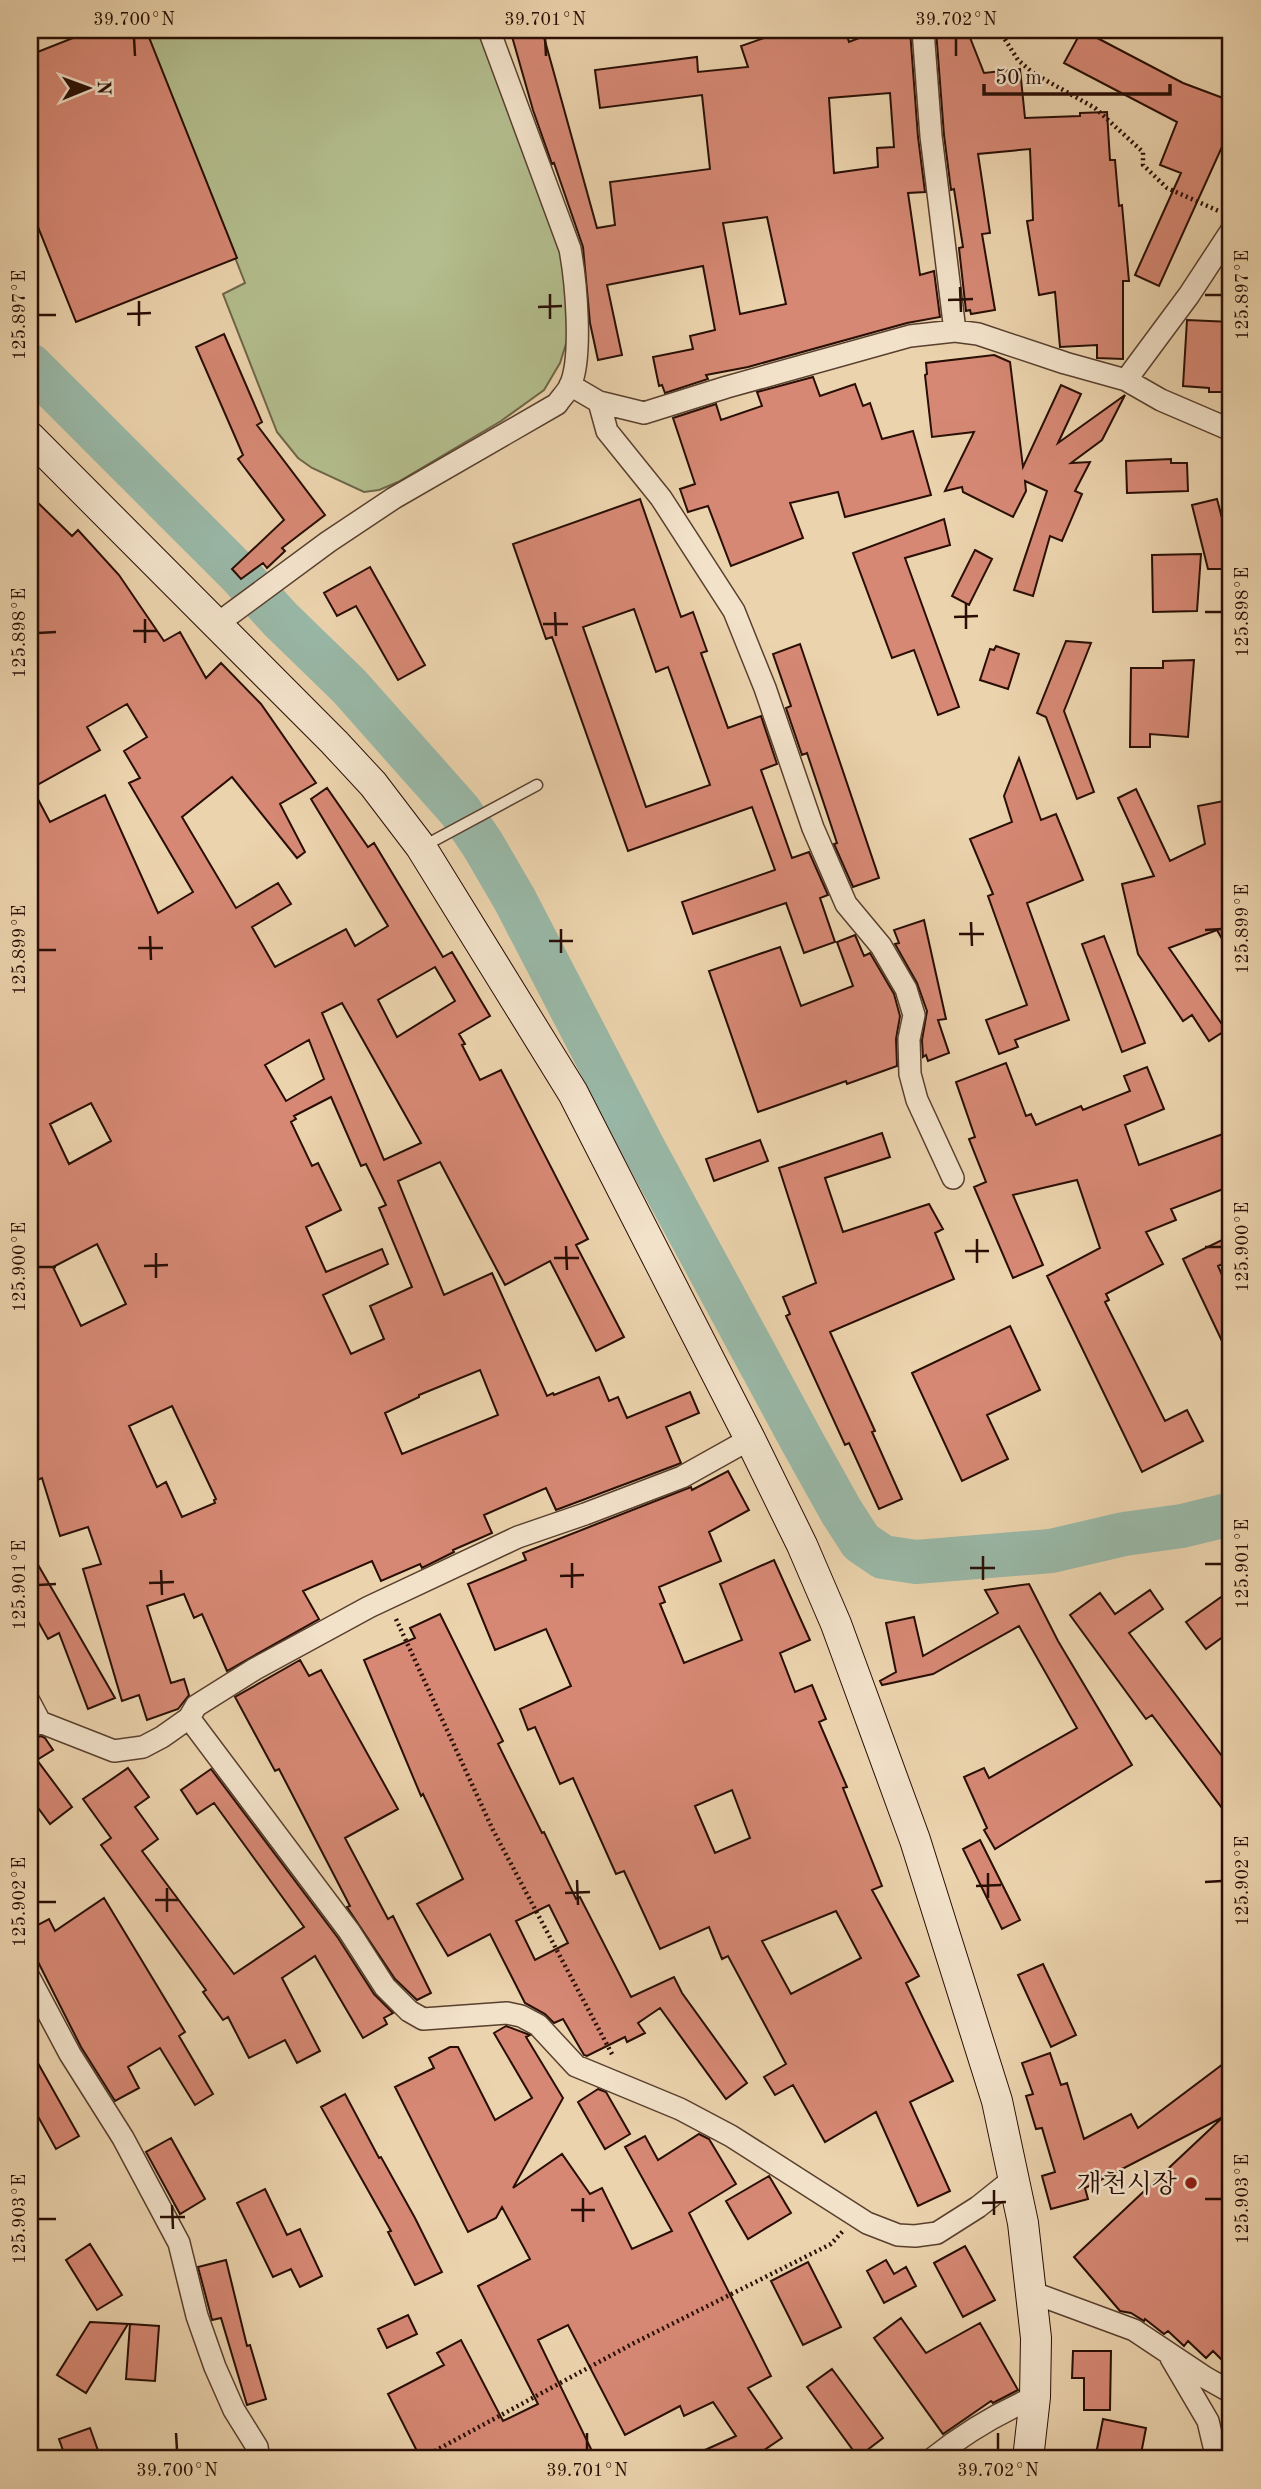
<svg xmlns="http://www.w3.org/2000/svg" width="1261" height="2489" font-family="'Old Standard TT','Noto Serif KR',serif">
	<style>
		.green { fill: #b3bd8d; stroke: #6e6648; stroke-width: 2 }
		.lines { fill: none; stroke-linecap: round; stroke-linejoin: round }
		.river { stroke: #99b8a7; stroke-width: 44 }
		.building { fill: #d68874; stroke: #280e04; stroke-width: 2; fill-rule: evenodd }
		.lane-casing { stroke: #593f2e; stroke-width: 13 }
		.street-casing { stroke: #593f2e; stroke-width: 24 }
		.secondary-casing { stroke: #280e04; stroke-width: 32 }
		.path { stroke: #280e04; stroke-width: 4.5; stroke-dasharray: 2 3.5; stroke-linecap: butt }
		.lane { stroke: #f2e2ca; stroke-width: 10 }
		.street { stroke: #f2e2ca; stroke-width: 21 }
		.secondary { stroke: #f2e2ca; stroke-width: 30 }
		.ticks { fill: none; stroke: #280e04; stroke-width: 2.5 }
		.poi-dot { fill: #8f2418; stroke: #f2e2ca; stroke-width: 2.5 }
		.labels { text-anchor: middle; stroke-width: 5; stroke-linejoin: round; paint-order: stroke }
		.poi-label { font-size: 26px; fill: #280e04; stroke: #f2e2ca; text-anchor: end }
		.neatline { fill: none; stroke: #280e04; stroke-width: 2.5 }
		.ticks-label { font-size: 18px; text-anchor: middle; fill: #280e04 }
	</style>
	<rect width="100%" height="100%" fill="#ebd3ad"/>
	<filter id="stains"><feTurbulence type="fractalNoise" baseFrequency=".00286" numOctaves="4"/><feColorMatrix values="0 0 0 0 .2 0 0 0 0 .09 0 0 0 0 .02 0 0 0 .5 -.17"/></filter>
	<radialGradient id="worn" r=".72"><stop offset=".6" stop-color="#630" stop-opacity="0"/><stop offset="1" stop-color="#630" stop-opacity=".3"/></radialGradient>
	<!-- green -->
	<path class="green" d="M146,30H480L561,244L570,331L560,363L544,390L501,421L398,482L379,490L364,492L312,468L298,458L277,432L223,294L245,283Z"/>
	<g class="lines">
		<!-- river -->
		<path class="river" d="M30,365L240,575L280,619L349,686L460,811L483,845L515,900L643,1147L802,1441L841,1511L861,1542L883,1557L916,1562L1051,1551L1124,1534L1182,1526L1231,1514"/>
	</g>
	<!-- building -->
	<path class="building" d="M93,30H146L237,258L76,322L30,207V55Z
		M525,30H542L597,228L615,225L610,182L710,169L702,95L600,108L595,70L697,57L698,72L748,67L741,46L787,30H845L849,42L880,30H910L918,137L925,192L908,193L920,275L934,271L940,317L907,323L748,367L706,375L708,379L665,393L662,385L659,386L653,357L693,349L690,336L715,330L703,266L607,285L622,355L598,360L590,323L583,247L554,163L552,164L533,110L511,33ZM890,93L894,147L877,148L878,167L834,173L829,98ZM767,217L786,304L740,314L723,223Z
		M936,30H967L984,73L1020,69L1025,118L1080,116V113L1107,112L1110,160H1115L1119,206L1122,205L1129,281H1123V359L1097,358V345L1060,347L1055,292L1039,295L1027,221L1033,220L1030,149L978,154L990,233L982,234L995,310L971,314L970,310L966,311L959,248L963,247L954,189L951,190L944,135Z
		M1082,30L1183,83L1231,101V127L1159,286L1135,275L1181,173L1160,165L1177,122L1064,63Z
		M1187,320L1231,322L1229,392H1209V388L1183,386Z
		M224,334L262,422L257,425L325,515L282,548L285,551L267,568L263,563L241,579L232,569L284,520L238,459L243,455L196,347Z
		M994,355L1010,362L1023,467L1061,385L1081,394L1058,443L1125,395L1102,440L1071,463L1090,462L1075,491L1082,494L1062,541L1050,536L1033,596L1014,590L1047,491L1025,481L1026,491L1013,517L963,492L962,487L945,491L974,432L932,437L925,375L927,374L926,363Z
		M813,377L820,396L855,384L863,406L870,403L882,439L913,431L931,495L845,517L838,492L790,503L803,538L731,566L708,506L688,512L680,489L695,484L673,418L716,404L721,420L762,406L757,392Z
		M1171,459V463H1187L1188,491L1127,493L1126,461Z
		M30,495L72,536L78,530L119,575L164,641L180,632L206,678L221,663L261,704L316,783L280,804L305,852L297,858L232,777L182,817L236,908L278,883L291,904L252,927L275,967L346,929L355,946L388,926L311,799L327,788L368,847L374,843L443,957L452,952L490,1016L459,1034L465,1044L462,1045L480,1080L501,1070L588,1239L576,1245L624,1337L596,1351L550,1261L505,1285L440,1162L398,1181L444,1295L492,1273L547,1396L553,1393L554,1395L599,1377L609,1401L618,1397L627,1418L690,1392L699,1413L666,1427L681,1463L676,1465L556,1510L546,1488L484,1515L492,1533L453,1550L454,1552L422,1568L420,1564L381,1581L372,1561L303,1591L319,1619L227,1671L202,1614L194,1618L184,1594L147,1606L171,1683L184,1679L189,1695L178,1709L147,1720L139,1695L122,1701L83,1569L101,1564L88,1527L60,1536L42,1478L30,1483ZM127,704L147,737L124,751L140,778L129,783L193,892L158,913L105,795L50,822L32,788L100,750L87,727ZM435,967L455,1001L397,1037L378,1000ZM342,1003L421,1143L384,1160L322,1013ZM309,1040L324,1079L286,1101L265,1065ZM331,1097L361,1166L366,1164L386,1205L379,1208L412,1287L370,1306L384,1339L351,1354L323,1295L388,1264L382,1249L326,1272L306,1227L341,1210L318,1163L312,1166L291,1122L296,1119L294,1116ZM91,1103L111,1141L69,1164L50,1124ZM97,1244L126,1304L81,1326L53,1267ZM480,1370L498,1415L402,1454L385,1413L419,1397V1395ZM172,1406L216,1499L214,1500L215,1503L182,1517L166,1482L157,1487L129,1426Z
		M640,499L681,617L693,612L707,651L701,653L728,728L761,716L777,764L761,770L792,858L809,852L828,895L820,898L835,942L804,953L786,903L693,934L682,902L775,870L752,807L628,851L552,637L546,639L513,544ZM634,609L656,672L668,667L710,785L646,807L583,627Z
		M1217,499L1222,518L1231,516V569H1208L1192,505Z
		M944,519L950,545L905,558L959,707L938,715L914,650L892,658L853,553Z
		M975,550L992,559L969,605L952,596Z
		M1201,554L1197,611L1153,612L1152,555Z
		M370,567L425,665L398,680L356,606L337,616L324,593Z
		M1066,641L1091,643L1064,711L1094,792L1077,799L1046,717L1037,713Z
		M800,644L879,878L853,887L834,844L837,843L807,753L802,755L786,708L791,706L773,654Z
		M996,646L1019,654L1008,689L980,680L990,649L994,650Z
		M1194,660L1188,737L1150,734V747H1130L1131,668H1163V661Z
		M1019,758L1041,820L1056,814L1083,880L1027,903L1069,1020L1015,1040L1018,1047L999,1054L986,1020L1027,1005L988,896L993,894L970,839L1012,822L1004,796Z
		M1136,789L1170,861L1205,844L1198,806L1224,801L1231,843V955L1217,930L1169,948L1226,1030L1209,1041L1192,1015L1183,1021L1138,954L1122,884L1154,876L1118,798Z
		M924,920L946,1019L938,1020L949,1053L928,1061L926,1055L923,1057L922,1040L927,1011L917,983L895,944L899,943L894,930Z
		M855,935L864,956L870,953L894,994L900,1016L896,1039L897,1066L847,1084L846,1081L758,1112L709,971L780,947L801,1006L853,986L837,942Z
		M1104,936L1145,1043L1122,1052L1082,944Z
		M1006,1063L1026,1116L1031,1114L1036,1125L1081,1106L1083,1110L1130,1091L1124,1076L1147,1067L1164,1109L1125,1125L1139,1165L1231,1131V1186L1171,1209L1176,1220L1146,1232L1163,1264L1106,1294L1109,1300L1105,1302L1165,1421L1187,1410L1203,1441L1142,1472L1047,1276L1100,1248L1077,1180L1013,1195L1043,1265L1013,1278L974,1187L986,1182L969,1139L975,1137L956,1082Z
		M882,1133L890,1157L825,1178L843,1232L929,1204L943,1229L935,1233L954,1279L830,1332L875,1431L872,1432L902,1499L879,1509L849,1443L845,1445L786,1316L790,1314L783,1297L816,1283L779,1168Z
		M760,1140L768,1161L714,1181L706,1159Z
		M1226,1238L1231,1248V1260L1218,1266L1231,1295V1360L1183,1259Z
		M1010,1326L1040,1390L987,1415L1008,1459L962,1481L912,1373Z
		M728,1471L749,1510L709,1532L721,1561L659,1587L665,1602L660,1604L684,1663L742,1640L720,1584L774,1560L810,1640L780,1653L795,1692L812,1685L826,1719L819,1722L847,1787L843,1788L882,1886L872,1890L919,1976L906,1983L953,2081L910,2102L950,2191L918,2206L876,2112L825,2142L793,2085L775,2095L764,2077L786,2064L728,1956L722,1959L709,1927L660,1949L624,1871L616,1874L573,1778L560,1784L535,1727L528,1730L520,1709L571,1686L546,1629L495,1650L468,1584L526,1560L523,1553L691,1487L692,1490ZM732,1790L750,1838L715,1853L695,1806ZM836,1911L861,1958L791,1994L762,1941Z
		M30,1551L73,1625L115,1698L88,1709L59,1633L48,1639L30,1607Z
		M1029,1584L1058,1641L1132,1765L995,1849L984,1830L987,1828L964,1777L984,1768L989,1778L1077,1728L1019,1626L933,1674L882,1685L880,1681L896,1672L886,1623L914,1617L923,1656L998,1613L985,1590Z
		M1150,1590L1163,1609L1129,1633L1231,1768V1820L1152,1715L1146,1719L1070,1615L1100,1593L1115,1614Z
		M1231,1590V1631L1206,1649L1186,1622Z
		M440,1614L503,1741L498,1744L542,1833L544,1832L576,1899L580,1897L631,1997L674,1977L682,1993L747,2083L726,2099L660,2008L638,2023L645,2033L627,2042L625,2037L587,2056L584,2055L563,2019L554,2023L545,2014L525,2003L490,1934L448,1956L417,1904L463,1879L423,1794L421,1796L364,1660L415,1638L410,1628ZM549,1905L568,1943L535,1960L516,1921Z
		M300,1660L309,1676L321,1670L398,1809L345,1838L388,1919L393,1916L431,1993L417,2000L395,1979L347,1907L350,1906L279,1769L275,1771L235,1697Z
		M41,1736L45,1738L53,1750L37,1760L72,1807L50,1824L30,1797V1740Z
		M128,1768L149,1797L135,1807L158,1839L142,1851L234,1974L304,1927L214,1803L197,1814L181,1790L211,1769L338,1938L374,1994L393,2013L384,2018L387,2024L363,2038L315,1956L282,1978L320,2051L297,2063L285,2040L249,2058L228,2017L223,2020L203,1992L206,1990L101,1845L111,1838L83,1799Z
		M980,1840L1020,1920L1002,1929L963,1849Z
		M104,1898L185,2032L179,2036L213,2094L195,2105L160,2048L128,2067L139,2088L115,2101L81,2047L30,1946V1929L49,1919L55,1931Z
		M1043,1964L1076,2035L1051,2047L1018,1975Z
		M506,2026L530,2035L526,2037L563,2098L513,2188L562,2154L590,2194L602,2188L632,2249L672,2231L625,2147L645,2136L658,2160L699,2134L709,2139L736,2184L689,2213L771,2376L748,2388L782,2438L751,2459H685L736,2436L713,2402L684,2416L680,2406L625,2435L568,2325L538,2340L592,2451L576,2459H421L388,2394L444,2365L437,2353L461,2340L503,2421L538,2404L478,2286L530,2259L502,2207L496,2218L468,2232L395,2087L434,2068L429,2058L450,2047H458L495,2120L532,2098L494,2033Z
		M30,2049L79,2136L56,2149L30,2102Z
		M1050,2053L1061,2085L1067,2083L1084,2139L1131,2114L1138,2128L1231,2058V2369L1213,2351L1206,2358L1188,2341L1184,2346L1168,2331L1164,2334L1145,2319L1144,2321L1131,2313L1120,2311L1074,2257L1223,2117L1085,2188L1088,2199L1051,2209L1042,2176L1055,2172L1042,2128L1036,2129L1026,2096L1033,2094L1022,2063Z
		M598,2089L606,2092L630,2134L605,2149L578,2102Z
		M345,2094L379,2158L381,2157L415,2218L442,2272L415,2285L388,2232L391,2231L321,2107Z
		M171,2138L205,2199L180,2214L146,2152Z
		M769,2176L791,2213L748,2239L726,2201Z
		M265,2189L287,2235L300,2229L322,2276L300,2287L291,2269L273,2277L237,2203Z
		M90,2244L122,2295L97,2310L66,2260Z
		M965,2246L995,2300L963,2317L934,2263Z
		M226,2260L247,2346L250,2345L266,2399L247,2405L221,2318L212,2320L210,2312L198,2267Z
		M886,2260L894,2274L906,2267L916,2286L884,2303L867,2271Z
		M808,2262L841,2327L803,2345L771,2281Z
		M408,2315L417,2334L387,2348L378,2329Z
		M901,2318L926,2353L980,2323L1018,2390L993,2403L991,2401L943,2434L874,2338Z
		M90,2322L128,2324L86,2393L57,2375Z
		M130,2324L159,2326L155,2381L126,2379Z
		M1073,2351H1111L1110,2410H1084V2378H1072Z
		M832,2369L883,2438L858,2457L807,2387Z
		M1103,2419L1146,2428L1140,2459H1095Z
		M90,2428L101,2459H66L59,2439Z"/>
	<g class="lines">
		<!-- lane casing -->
		<g class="lane-casing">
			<path id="lane" d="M422,847L537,785"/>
		</g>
		<!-- street casing -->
		<g class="street-casing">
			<path id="street" d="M923,30L931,136L955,331
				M1126,380L1189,295L1231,231
				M570,385L599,402L644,413L727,387L910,336L955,331L978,334L1065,363L1126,380L1161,400L1231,430
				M599,402L607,431L661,498L734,611L765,688L813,828L846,904L881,946L906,989L914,1015L909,1039L910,1074L917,1100L953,1178
				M217,624L328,542L394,498L557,404C561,398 567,392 570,386C583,358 576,281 570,249L489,30
				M30,1703L40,1722
				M189,1718L349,1931L385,1987L409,2011L423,2019L507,2013L521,2016L538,2025L576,2066L680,2109L731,2136L867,2223L898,2235L915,2236L937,2233L978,2207L1013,2179
				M30,1727L40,1722L114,1751L143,1747L162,1737L189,1718L196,1706L255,1669L369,1607L518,1537L585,1514L682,1477L750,1439
				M30,1979L70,2054L123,2138L179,2243L197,2316L215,2367L234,2410L257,2447L259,2459
				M1031,2292L1134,2330L1206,2378L1231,2392
				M1171,2358L1208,2421L1217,2459
				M932,2459C963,2434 998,2413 1035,2397"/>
		</g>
		<!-- secondary casing -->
		<g class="secondary-casing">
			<path id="secondary" d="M30,437L334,742L373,784L421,847L573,1093L750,1439L802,1545L836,1624L915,1840L997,2101L1023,2223L1036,2338L1035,2397L1028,2459"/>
		</g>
		<!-- path -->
		<path class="path" d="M999,30L1018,60L1033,73L1095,108L1143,152V165L1167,188L1221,212
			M396,1619L493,1830L613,2056
			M30,2453L32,2459
			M420,2459L634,2343L831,2244L843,2231"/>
		<!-- lane -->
		<use href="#lane" class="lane"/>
		<!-- street -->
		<use href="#street" class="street"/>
		<!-- secondary -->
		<use href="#secondary" class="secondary"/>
	</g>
	<!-- ticks -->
	<path class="ticks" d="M134,38L135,56M545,38L546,56M956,38V56M960,287L961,312M550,294V319M1205,295H1222M948,300L973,299M139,301V326M538,307L562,306M127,314L151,313M38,315H56M966,604V629M555,612L556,636M1205,612H1222M954,617L978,616M145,619V643M543,624H568M133,631H157M38,633L56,632M971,922L972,946M561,929V953M1205,930L1222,929M959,934H984M150,936L151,960M549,941H573M138,948H163M38,950H56M977,1239V1263M566,1246L567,1270M1205,1247H1222M965,1251H989M156,1253V1278M554,1258H579M144,1266L168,1265M38,1267H56M983,1556V1580M572,1563V1588M1205,1564H1222M970,1568H995M161,1570L162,1595M560,1576L584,1575M149,1583L174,1582M38,1585L56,1584M988,1873V1898M577,1880L578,1905M1205,1882L1222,1881M976,1886L1001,1885M167,1888V1912M565,1893L590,1892M155,1900H179M38,1902H56M994,2190V2215M583,2198V2222M1205,2199H1222M982,2203L1006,2202M172,2205L173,2229M571,2210H595M160,2217H185M38,2219H56M176,2433L177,2450M587,2433V2450M998,2433V2450"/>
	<!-- markers -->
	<circle class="poi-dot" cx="1191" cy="2183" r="7"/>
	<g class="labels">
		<!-- poi labels -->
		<g class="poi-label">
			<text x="1177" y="2192">개천시장</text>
		</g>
	</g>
	<!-- margin -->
	<rect width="1261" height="2489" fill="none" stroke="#ebd3ad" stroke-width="77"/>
	<!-- north arrow -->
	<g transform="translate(88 88) rotate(89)" stroke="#f2e2ca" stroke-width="5" paint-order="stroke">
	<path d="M0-5L12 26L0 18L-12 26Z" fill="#280e04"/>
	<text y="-10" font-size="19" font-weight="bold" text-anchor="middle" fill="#280e04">N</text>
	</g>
	<!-- scale -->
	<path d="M984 84v10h186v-10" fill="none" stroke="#280e04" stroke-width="3.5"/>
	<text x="995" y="84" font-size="21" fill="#280e04" stroke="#f2e2ca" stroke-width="5" paint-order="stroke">50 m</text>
	<rect x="38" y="38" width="1184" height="2412" class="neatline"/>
	<g class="ticks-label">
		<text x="134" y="25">39.700°N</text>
		<text x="545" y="25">39.701°N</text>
		<text x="956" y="25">39.702°N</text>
		<text transform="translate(1242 295) rotate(-90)" y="6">125.897°E</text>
		<text transform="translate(19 315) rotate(-90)" y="6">125.897°E</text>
		<text transform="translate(1242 612) rotate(-90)" y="6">125.898°E</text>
		<text transform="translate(19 633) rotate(-90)" y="6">125.898°E</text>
		<text transform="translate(1242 929) rotate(-90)" y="6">125.899°E</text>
		<text transform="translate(19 950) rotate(-90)" y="6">125.899°E</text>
		<text transform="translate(1242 1247) rotate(-90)" y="6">125.900°E</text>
		<text transform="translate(19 1267) rotate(-90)" y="6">125.900°E</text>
		<text transform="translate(1242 1564) rotate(-90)" y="6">125.901°E</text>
		<text transform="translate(19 1585) rotate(-90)" y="6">125.901°E</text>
		<text transform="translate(1242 1881) rotate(-90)" y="6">125.902°E</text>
		<text transform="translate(19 1902) rotate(-90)" y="6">125.902°E</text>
		<text transform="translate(1242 2199) rotate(-90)" y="6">125.903°E</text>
		<text transform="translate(19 2219) rotate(-90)" y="6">125.903°E</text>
		<text x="177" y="2476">39.700°N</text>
		<text x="587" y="2476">39.701°N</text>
		<text x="998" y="2476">39.702°N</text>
	</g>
	<rect width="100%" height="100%" filter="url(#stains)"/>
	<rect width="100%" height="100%" fill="url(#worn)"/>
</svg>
